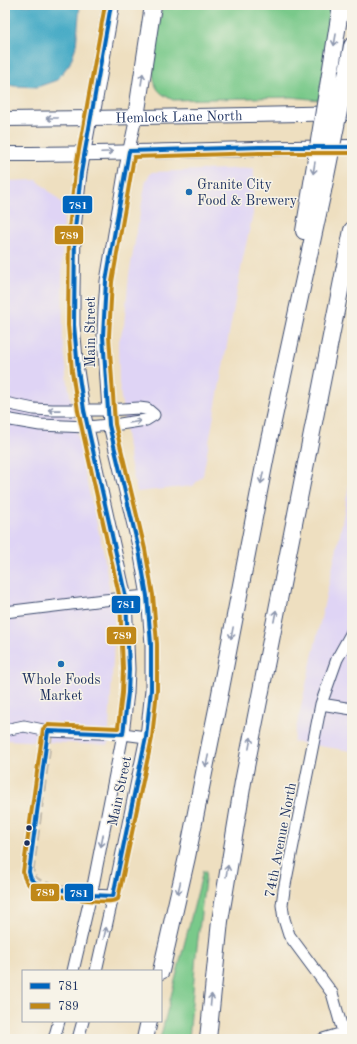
<svg xmlns="http://www.w3.org/2000/svg" width="357" height="1044" font-family="'Old Standard TT',serif">
	<style>
		.built { fill: #dfd4f5 }
		.green { fill: #79c98a; stroke: #4a7c74 }
		.water { fill: #47abc6; stroke: #316d92 }
		.lines { fill: none; stroke-linecap: round; stroke-linejoin: round }
		.minor-tunnel { stroke: #c4bcac; stroke-width: 11; stroke-dasharray: 11 5.5; stroke-linecap: butt }
		.minor-casing { stroke: #3b496d; stroke-width: 13 }
		.major-casing { stroke: #3b496d; stroke-width: 16 }
		.highway-casing { stroke: #3b496d; stroke-width: 18 }
		.minor { stroke: #fff; stroke-width: 11 }
		.major { stroke: #fff; stroke-width: 14 }
		.highway { stroke: #fff; stroke-width: 16 }
		.highway-bridge-casing { stroke: #3b496d; stroke-width: 18; stroke-linecap: butt }
		.highway-bridge { stroke: #fff; stroke-width: 16 }
		.bus-1-casing { stroke: #f7f3e8; stroke-width: 7 }
		.bus-2-casing { stroke: #f7f3e8; stroke-width: 7 }
		.bus-1 { stroke: #0065bd; stroke-width: 4 }
		.bus-2 { stroke: #c08818; stroke-width: 4 }
		.oneway { stroke: #8d97ae }
		.poi-dot { fill: #1f6fb2; stroke: #f7f3e8; stroke-width: 1.5 }
		.bus-dot { fill: #1b2f5e; stroke: #f7f3e8; stroke-width: 1.5 }
		.labels { text-anchor: middle; stroke-width: 3; stroke-linejoin: round; paint-order: stroke }
		.street-label { font-size: 14px; fill: #1b2f5e; stroke: #f7f3e8 }
		.poi-label { font-size: 14px; fill: #1b2f5e; stroke: #f7f3e8; text-anchor: start }
		.line-badge { stroke: #f7f3e8; stroke-width: 1.5 }
		.badge-label { font-size: 11px; text-anchor: middle; font-weight: bold; fill: #fff }
	</style>
	<rect width="100%" height="100%" fill="#f7f3e8"/>
	<filter id="ink" filterUnits="userSpaceOnUse"><feTurbulence type="fractalNoise" baseFrequency=".025" numOctaves="2"/><feDisplacementMap in="SourceGraphic" scale="8" xChannelSelector="R" yChannelSelector="G"/><feConvolveMatrix kernelMatrix="1 2 1 2 8 2 1 2 1" color-interpolation-filters="sRGB"/></filter>
	<filter id="wash" filterUnits="userSpaceOnUse"><feTurbulence type="fractalNoise" baseFrequency=".012" numOctaves="4" result="noise"/><feDisplacementMap in="SourceGraphic" scale="16" xChannelSelector="R" yChannelSelector="G"/><feGaussianBlur stdDeviation="0.9" result="paint"/><feColorMatrix in="noise" values="0 0 0 0 0 0 0 0 0 0 0 0 0 0 0 0 0 1.4 0 .05"/><feComposite in="paint" operator="in"/></filter>
	<g filter="url(#wash)">
		<rect width="100%" height="100%" fill="#eedfc0"/>
		<!-- built -->
		<path class="built" d="M254,168L253,214L243,258L203,475L193,486L137,492L130,462L119,383L118,344L124,325L129,275L146,180L152,172Z
			M37,180L64,205L62,261L63,339L68,384L84,471L103,549L115,625L108,745L5,740V181Z
			M352,468V751L293,742L340,534Z"/>
		<!-- green -->
		<path class="green" d="M162,5H333L319,100L291,97L173,100C159,93 155,90 153,74Z
			M203,871L206,872L196,955L189,1039H160Z"/>
		<!-- water -->
		<path class="water" d="M5,5H80L76,46L70,63L57,80L37,87L14,86L5,84Z"/>
	</g>
	<g filter="url(#ink)">
		<g class="lines">
			<!-- minor-tunnel -->
			<path class="minor-tunnel" d="M48,731L29,872C30,875 31,878 33,880C40,889 78,893 91,895"/>
			<!-- minor casing -->
			<g class="minor-casing">
				<path id="minor" d="M5,403L34,409L52,410H107L139,408L147,409L154,415L146,420L120,424L87,427L40,425L5,419
					M5,612L104,600L147,596
					M321,704L352,709
					M5,730L24,726L48,731L123,734L146,737
					M91,895L113,896
					M73,971L93,886L123,734L128,693L129,669L126,598L84,410L78,370L74,325V292L75,229L81,173L91,118
					M96,971L113,896L146,737L151,690V644L147,596L139,550L109,425L103,336L104,310L106,281L125,168L136,117
					M54,1039L59,1021
					M78,1039L83,1021
					M323,1039L343,1033
					M345,1039L332,993L289,935L284,919L282,905L284,890L321,704L337,659L352,632"/>
			</g>
			<!-- major casing -->
			<g class="major-casing">
				<g id="major">
					<path id="s1" d="M5,119L91,118L352,113"/>
					<path d="M5,154C121,154 236,148 352,147"/>
				</g>
			</g>
			<!-- highway casing -->
			<g class="highway-casing">
				<path id="highway" d="M347,71L352,46
					M330,74L341,5
					M136,117L153,5
					M91,118L111,5
					M304,231L311,189
					M161,971L187,857L218,704L269,440L323,191
					M145,1039L149,1021
					M208,1039L220,921L243,782L352,230"/>
			</g>
			<!-- minor -->
			<use href="#minor" class="minor"/>
			<!-- major -->
			<use href="#major" class="major"/>
			<!-- highway -->
			<use href="#highway" class="highway"/>
			<!-- highway-bridge casing -->
			<g class="highway-bridge-casing">
				<path id="highway-bridge" d="M311,189L330,74
					M323,191L347,71"/>
			</g>
			<!-- highway-bridge -->
			<use href="#highway-bridge" class="highway-bridge"/>
			<!-- bus-1 casing -->
			<g class="bus-1-casing">
				<path id="bus-1" d="M111,5L81,173L75,229L74,325L78,370L84,410L126,598L129,669L128,693L123,734L48,731L29,872L31,879L37,884L45,887L91,895L113,896L146,737L151,690V644L147,596L139,550L109,425L103,336L106,281L129,151L260,147H352"/>
			</g>
			<!-- bus-2 casing -->
			<g class="bus-2-casing">
				<path id="bus-2" d="M105,5L75,172L69,229L68,325L72,371L78,411L120,599L123,669L122,693L118,728L48,725L43,729L23,872C24,880 27,885 35,889C45,895 110,906 118,899L152,738L157,690V644L153,595L145,549L115,424L109,336L112,282L134,157L260,153H352"/>
			</g>
			<!-- bus-1 -->
			<use href="#bus-1" class="bus-1"/>
			<!-- bus-2 -->
			<use href="#bus-2" class="bus-2"/>
		</g>
		<!-- one-way arrows -->
		<defs><path id="oneway-shaft" d="M-6 0H5M1.5-3L5.5 0L1.5 3" fill="none" stroke-width="1.6" stroke-linecap="round" stroke-linejoin="round"/></defs>
		<g class="oneway">
			<use href="#oneway-shaft" transform="translate(335 40) rotate(100)"/>
			<use href="#oneway-shaft" transform="translate(142 79) rotate(-81)"/>
			<use href="#oneway-shaft" transform="translate(52 118) rotate(180)"/>
			<use href="#oneway-shaft" transform="translate(107 152) rotate(-3)"/>
			<use href="#oneway-shaft" transform="translate(314 168) rotate(99)"/>
			<use href="#oneway-shaft" transform="translate(54 410) rotate(-179)"/>
			<use href="#oneway-shaft" transform="translate(135 422) rotate(-9)"/>
			<use href="#oneway-shaft" transform="translate(262 478) rotate(101)"/>
			<use href="#oneway-shaft" transform="translate(275 616) rotate(-79)"/>
			<use href="#oneway-shaft" transform="translate(232 633) rotate(101)"/>
			<use href="#oneway-shaft" transform="translate(250 743) rotate(-79)"/>
			<use href="#oneway-shaft" transform="translate(207 761) rotate(102)"/>
			<use href="#oneway-shaft" transform="translate(102 841) rotate(101)"/>
			<use href="#oneway-shaft" transform="translate(227 871) rotate(-80)"/>
			<use href="#oneway-shaft" transform="translate(179 888) rotate(103)"/>
			<use href="#oneway-shaft" transform="translate(105 933) rotate(-77)"/>
			<use href="#oneway-shaft" transform="translate(211 1000) rotate(-85)"/>
		</g>
	</g>
	<!-- markers -->
	<g class="poi-dot">
		<circle cx="189" cy="192" r="4"/>
		<circle cx="61" cy="664" r="4"/>
	</g>
	<g class="bus-dot">
		<circle cx="29" cy="828" r="3.5"/>
		<circle cx="27" cy="843" r="3.5"/>
	</g>
	<g class="labels">
		<!-- street labels -->
		<g class="street-label">
			<text dy="5" stroke="none"><textPath href="#s1" startOffset="174">Hemlock Lane North</textPath></text>
			<text transform="translate(90 332) rotate(-90)" y="5">Main Street</text>
			<text transform="translate(119 791) rotate(-78)" y="5">Main Street</text>
			<text transform="translate(280 840) rotate(-79)" y="5">74th Avenue North</text>
		</g>
		<!-- poi labels -->
		<g class="poi-label">
			<text x="197" y="189">Granite City<tspan x="197" dy="16">Food &amp; Brewery</tspan></text>
			<text x="61" y="684" text-anchor="middle">Whole Foods<tspan x="61" dy="16">Market</tspan></text>
		</g>
	</g>
	<g class="line-badge">
		<rect x="62" y="195" width="31" height="19" rx="4" fill="#0065bd"/>
		<rect x="54" y="225" width="30" height="20" rx="4" fill="#c08818"/>
		<rect x="111" y="595" width="30" height="19" rx="4" fill="#0065bd"/>
		<rect x="106" y="626" width="31" height="19" rx="4" fill="#c08818"/>
		<rect x="30" y="883" width="30" height="19" rx="4" fill="#c08818"/>
		<rect x="64" y="883" width="30" height="19" rx="4" fill="#0065bd"/>
	</g>
	<g class="badge-label">
		<text x="78" y="209">781</text>
		<text x="69" y="239">789</text>
		<text x="126" y="608">781</text>
		<text x="122" y="639">789</text>
		<text x="45" y="896">789</text>
		<text x="79" y="897">781</text>
	</g>
	<!-- margin -->
	<rect width="357" height="1044" fill="none" stroke="#f7f3e8" stroke-width="20"/>
	<!-- legend -->
	<rect x="22" y="970" width="140" height="52" fill="#f7f3e8" stroke="#9fa5b1"/>
	<rect x="30" y="983" width="20" height="6" fill="#0065bd" stroke="#9fa5b1"/>
	<text x="58" y="990" font-size="12" fill="#1b2f5e">781</text>
	<rect x="30" y="1003" width="20" height="6" fill="#c08818" stroke="#9fa5b1"/>
	<text x="58" y="1010" font-size="12" fill="#1b2f5e">789</text>
</svg>
